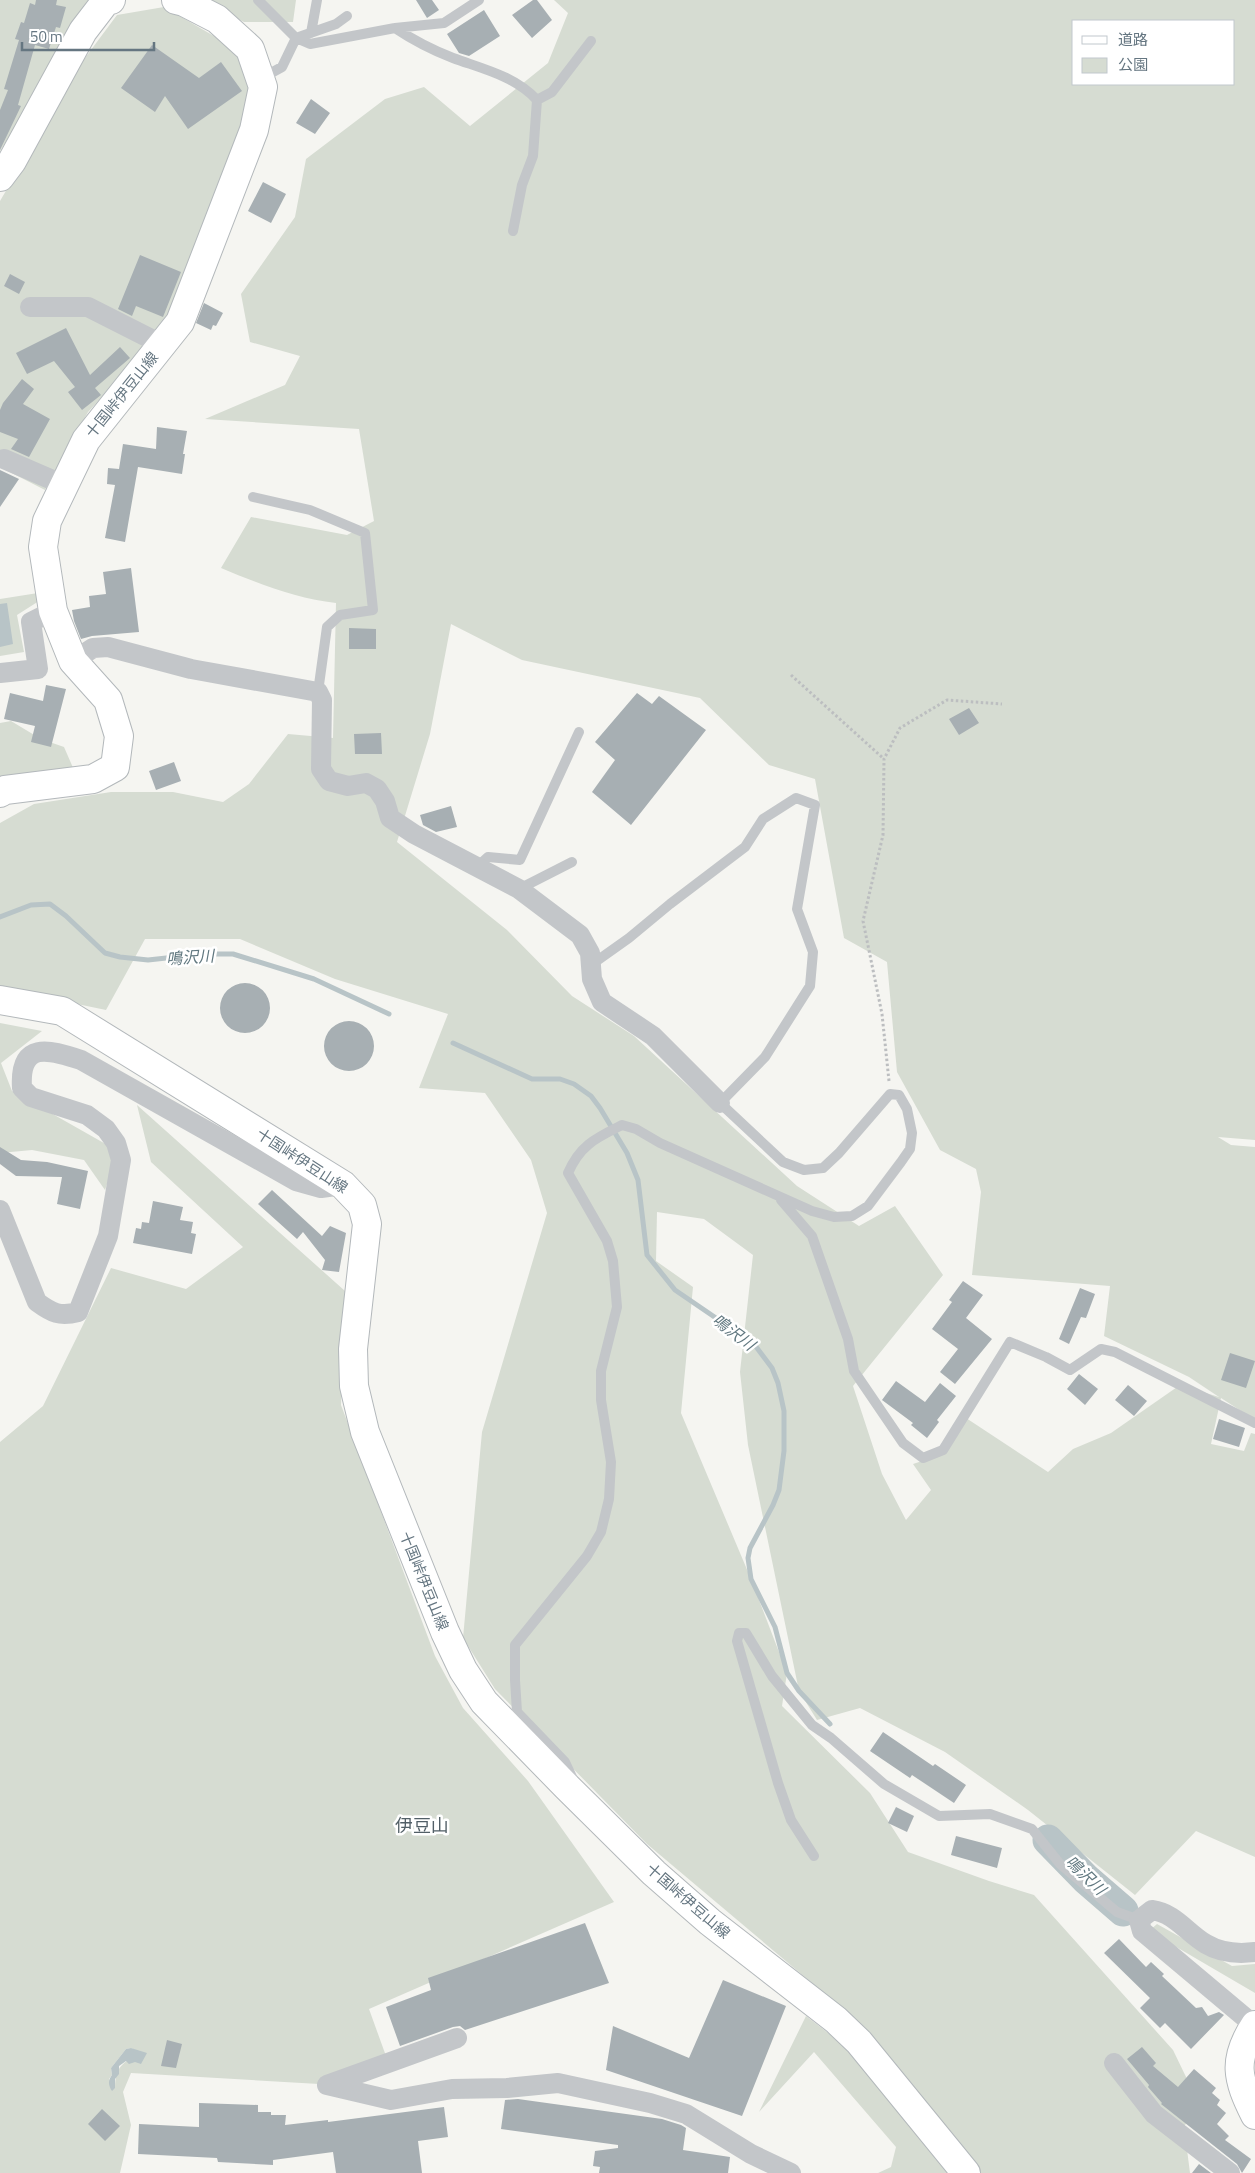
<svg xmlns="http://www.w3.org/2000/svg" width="1255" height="2173" font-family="'Titillium Web','Noto Sans JP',sans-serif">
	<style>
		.green { fill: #d6dcd2; fill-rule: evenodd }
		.water { fill: #b8c4c7 }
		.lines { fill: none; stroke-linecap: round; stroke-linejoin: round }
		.stream { stroke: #b8c4c7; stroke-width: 5 }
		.river { stroke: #b8c4c7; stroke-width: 31 }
		.building { fill: #a7afb3 }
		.secondary-casing { stroke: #b3b8bb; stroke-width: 30 }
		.path { stroke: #bcbec0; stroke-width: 3; stroke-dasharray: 2.5 2.5; stroke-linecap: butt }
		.lane { stroke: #c3c6c9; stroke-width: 10 }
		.street { stroke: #c3c6c9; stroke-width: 20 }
		.secondary { stroke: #fff; stroke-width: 28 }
		.labels { text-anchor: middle; stroke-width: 5; stroke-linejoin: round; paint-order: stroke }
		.street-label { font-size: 15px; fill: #657681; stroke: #fff }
		.water-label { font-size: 16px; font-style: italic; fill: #60777f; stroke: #fff }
		.quarter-label { font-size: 18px; fill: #525f67; stroke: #fff }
	</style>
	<rect width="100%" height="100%" fill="#f5f5f1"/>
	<!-- green -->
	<path class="green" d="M0,0H91L81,10L31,104L0,151Z
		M199,0H296L293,22H244Z
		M554,0H1255V1140L1218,1137L1231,1145L1255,1147V1420L1221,1398L1211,1444L1244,1451L1251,1433L1255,1434V1857L1196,1831L1135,1895L1028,1810L945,1752L860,1708L817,1720L799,1691L748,1445L740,1372L753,1255L704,1219L657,1212L656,1261L693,1287L681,1413L751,1579L787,1673L782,1706L870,1793L908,1852L989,1881L1034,1895L1173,2050L1201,2108L1184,2126L1190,2173H972L857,2021L647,1844L495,1689L463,1638L482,1432L547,1213L531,1160L485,1093L419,1088L448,1014L335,979L240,939H145L106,1010L0,988V823L34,804L111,792H173L223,802L249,784L288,734L333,738L336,603C296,599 257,583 221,568L251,517L347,535L374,521L359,429L205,419L285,385L300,356L250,342L241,294L295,217L306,159L385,99L424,87L470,126L548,63L568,13ZM1074,21H1234V84H1074ZM451,624L522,660L700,698L769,765L815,779L844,938L887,962L897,1072L940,1150L976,1169L981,1192L972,1275L1110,1286L1104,1336L1189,1377L1219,1397L1180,1385L1111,1433L1073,1449L1048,1472L963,1416L943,1454L913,1464L931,1490L906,1520L882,1474L853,1386L943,1275L895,1206L859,1226L797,1186L634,1036L572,996L507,930L397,842L430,734Z
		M164,7L250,57L248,114L169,325L88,412L45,490L0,467V201L79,66L117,15Z
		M38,593L39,601L17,615L24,652L0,656V599Z
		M11,721L41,739L64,747L74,770L0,777V723Z
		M0,1023L42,1031L1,1063L12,1091L118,1151L105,1190L84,1160L32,1150L0,1153Z
		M137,1105L345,1291L341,1405L435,1656L463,1708L528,1781L614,1902L369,2009L386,2056L319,2084L131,2073L123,2092L131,2125L120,2173H0V1442L43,1406L111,1268L186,1289L243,1247L151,1162ZM131,2048L139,2052C123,2064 115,2066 115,2088L109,2079L112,2075L111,2068L126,2049Z
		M1157,1924L1232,1966L1255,1964V1993L1149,1931Z
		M806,2016L849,2049L952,2173H878L891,2167L896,2147L814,2052L759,2112Z"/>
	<!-- water -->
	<path class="water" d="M7,603L13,644L0,647V604Z
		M131,2048L147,2053L141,2064L135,2062L129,2064L126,2061L119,2066V2074L115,2079V2088L112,2091C108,2085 108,2080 112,2075L111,2068L126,2049Z"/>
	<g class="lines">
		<!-- stream -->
		<path class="stream" d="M0,917L31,905L50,904L66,916L105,953L120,957L148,960L203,954H233L314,979L389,1014
			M453,1043L532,1079H560L574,1084L591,1096L600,1108L627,1153L638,1180L647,1255L675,1290L754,1344L772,1368L778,1383L784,1411V1451L779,1490L773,1505L750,1548L748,1558L751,1579L775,1627L787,1673L799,1691L830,1724"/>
		<!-- river -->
		<path class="river" d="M1048,1840L1086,1879L1123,1911"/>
	</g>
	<!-- building -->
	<path class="building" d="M36,0H57L56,5L66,7L60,28L56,27L49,49L35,45L18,105L21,106L0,150V110L8,90L4,89L19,40L15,39L21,22L24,23L30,3L35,5Z
		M416,0H432L439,10L427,18Z
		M533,0H537L552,20L532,38L512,15Z
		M484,10L500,36L469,56L459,53L447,34Z
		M152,45L199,78L221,62L242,91L188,129L165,96L155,112L121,88Z
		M311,99L330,113L315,134L296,123Z
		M263,182L286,194L271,223L248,211Z
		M140,255L181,272L163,317L136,306L132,316L118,309Z
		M10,274L25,282L19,294L4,286Z
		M204,303L223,313L216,326L213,325L211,330L196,323Z
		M66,328L90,375L120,347L130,358L95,388L101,395L82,410L68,392L75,387L54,361L27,374L16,353Z
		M22,379L34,389L23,404L50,419L29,457L11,449L18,439L0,432V410L3,403Z
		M157,427L187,431L183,454H185L182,474L138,467L125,542L105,538L115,485L107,484L108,468L119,469L123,444L156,449Z
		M0,470L19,479L0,507Z
		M131,568L139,632L92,636L81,639L74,621L72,610L90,607L89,596L106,594L103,572Z
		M349,628L376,629V649H349Z
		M46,685L66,689L51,747L31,742L35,726L4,719L10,693L43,701Z
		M637,693L652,704L659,696L706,730L631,825L592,792L615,760L595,742Z
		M969,708L979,723L959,735L949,719Z
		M381,733L382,754H355L354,734Z
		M174,762L181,781L156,790L149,771Z
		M451,806L457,827L436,832L423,825L420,815Z
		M220 1008a25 25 0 1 1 50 0a25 25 0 1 1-50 0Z
		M324 1046a25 25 0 1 1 50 0a25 25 0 1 1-50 0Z
		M0,1147L21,1160L47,1162L88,1171L80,1209L57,1204L62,1177L16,1176L0,1164Z
		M272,1190L322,1236L330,1226L346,1233L339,1272L322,1270L325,1260L303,1232L297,1239L258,1204Z
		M153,1201L183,1207L180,1220L193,1222L191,1233L196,1234L192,1254L133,1243L136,1228L141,1229L142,1222L149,1223Z
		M963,1281L983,1295L966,1318L992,1339L955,1384L940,1372L958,1349L932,1329L952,1302L949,1300Z
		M1080,1288L1095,1294L1086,1318L1081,1317L1069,1344L1059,1339Z
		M1230,1353L1255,1361L1246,1388L1221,1380Z
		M1079,1374L1098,1389L1085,1405L1067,1389Z
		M896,1381L925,1402L940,1383L956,1396L937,1420L939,1422L927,1438L911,1425L913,1423L882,1400Z
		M1128,1385L1147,1401L1134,1416L1115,1400Z
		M1219,1419L1245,1428L1239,1447L1213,1439Z
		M883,1732L933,1766L935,1764L966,1785L954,1803L912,1775L910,1778L870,1751Z
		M896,1807L914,1816L907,1832L888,1823Z
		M956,1836L1002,1848L997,1868L951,1855Z
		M585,1923L609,1983L465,2030L460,2026L453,2027L400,2046L386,2007L431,1990L428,1978Z
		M1119,1939L1146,1967L1151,1962L1164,1974L1162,1976L1196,2008L1202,2007L1208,2016L1219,2012L1224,2015L1191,2049L1165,2023L1160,2028L1140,2008L1150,1998L1104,1953Z
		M723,1980L786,2006L742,2116L606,2070L613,2026L689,2058Z
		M167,2040L182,2044L176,2068L161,2066Z
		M1142,2047L1156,2063L1153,2066L1178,2087L1194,2069L1216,2088L1212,2093L1220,2100L1217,2105L1226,2113L1217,2124L1229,2136L1225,2140L1251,2159L1242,2173L1237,2164L1161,2104L1162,2103L1148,2087L1149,2085L1127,2059Z
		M518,2099L662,2119L681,2125L686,2128L683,2150L730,2157L728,2173H599L600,2167L593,2166L595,2151L618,2148V2145L501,2129L505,2100Z
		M199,2103L258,2105V2112H271V2115H286L285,2125L328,2120V2122L444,2107L448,2137L418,2141L422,2173H336L333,2152L273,2160V2165L218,2162L217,2158L138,2154L139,2124L199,2127Z
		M102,2109L120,2126L105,2141L88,2124Z
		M1199,2164L1211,2173H1192Z"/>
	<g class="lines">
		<!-- secondary casing -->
		<g class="secondary-casing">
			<path id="secondary" d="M0,177L12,161L83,31L106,1L111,0
				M0,793L5,790L93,779L115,767L119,736L108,700L73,661L53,611L43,547L47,521L86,440L180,322L254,130L263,87L250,49L217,19L184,2L176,0
				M0,1000L62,1011L343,1185L362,1205L367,1224L353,1349L354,1386L365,1432L445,1632L463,1670L484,1702L567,1787L654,1873L710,1922L836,2020L859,2042L966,2173
				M1255,2025C1232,2060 1237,2079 1255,2115"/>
		</g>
		<!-- path -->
		<path class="path" d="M791,675L884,759
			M889,1081L882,1014L863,921L883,835L884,759L900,728L947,700L1002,704"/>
		<!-- lane -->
		<path class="lane" d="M258,0L296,38L282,67L260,79
			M395,28C413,40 432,50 453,58C483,69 515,76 537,100L552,92L591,41
			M311,33L317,0
			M296,38L310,44L395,28L444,23L479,0
			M296,38L336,24L347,16
			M513,231L522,185L533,156L537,100
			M253,497L310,510L365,533L373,610L340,615L327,627L318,692
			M477,867L488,857L520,860L579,732
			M519,889L572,862
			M781,1200L812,1236L848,1339L854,1371L903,1443L923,1458L943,1450L1010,1342L1046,1357L1070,1370L1101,1349L1115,1352L1255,1423
			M570,1781L572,1777L565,1762L517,1712L515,1680V1645L587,1556L601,1532L609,1499L611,1462L601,1400V1371L617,1307L613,1261L607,1241L568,1173C580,1145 596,1138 622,1125L636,1129L660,1143L812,1211L834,1217L852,1216L868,1206L901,1162L910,1149L912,1133L907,1109L899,1095L890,1094L839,1153L823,1168L804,1170L783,1162L720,1103L765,1057L810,986L813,952L797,909L815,805L796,798L763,819L745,847L670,904L629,938L591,965
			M814,1856L791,1820L778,1783L737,1641L739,1633H746L772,1676L812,1725L831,1738L884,1784L939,1816L990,1814L1032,1829L1060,1864L1117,1912L1139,1920"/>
		<!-- street -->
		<path class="street" d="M30,307H88L163,345
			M4,459L64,485
			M73,661L93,648L108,647L191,669L318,692L322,700L321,769L329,781L348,786L366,783L377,789L385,801L390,818L414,834L519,889L580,935L590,953L592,979L602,1002L653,1036L720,1103
			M0,673L38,669L31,622L53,611
			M0,1210L37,1302C52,1313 60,1317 78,1312L108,1236L121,1160L116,1143L106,1129L87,1115L31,1097L22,1088C19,1041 48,1049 81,1060L296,1181L321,1188L343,1185
			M1254,2025L1142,1931L1139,1920L1152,1910C1175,1913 1187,1933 1206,1944C1221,1953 1239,1954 1255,1952
			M457,2038L327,2085L391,2100L452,2089L507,2088L558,2083L650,2103L686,2114L751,2154L791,2173
			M1114,2063L1154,2114L1230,2173"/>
		<!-- secondary -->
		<use href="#secondary" class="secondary"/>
	</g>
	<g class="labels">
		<!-- street labels -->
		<g class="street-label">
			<text transform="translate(122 395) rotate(-51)" y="5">十国峠伊豆山線</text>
			<text transform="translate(302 1161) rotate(33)" y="5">十国峠伊豆山線</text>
			<text transform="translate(424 1581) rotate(68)" y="5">十国峠伊豆山線</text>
			<text transform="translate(688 1901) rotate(41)" y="5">十国峠伊豆山線</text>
		</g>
		<!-- water labels -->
		<g class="water-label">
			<text transform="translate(190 957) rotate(-4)" y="6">鳴沢川</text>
			<text transform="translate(734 1332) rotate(37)" y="6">鳴沢川</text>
			<text transform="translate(1086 1875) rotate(44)" y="6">鳴沢川</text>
		</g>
		<!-- quarter labels -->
		<g class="quarter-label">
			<text x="422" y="1832">伊豆山</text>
		</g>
	</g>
	<!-- legend -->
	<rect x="1072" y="20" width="162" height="65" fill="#ffffff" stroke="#c1c8cd"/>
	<rect x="1082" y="36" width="25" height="8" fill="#ffffff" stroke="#c1c8cd"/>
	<text x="1118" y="45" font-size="15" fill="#657681">道路</text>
	<rect x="1082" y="58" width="25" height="15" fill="#d6dcd2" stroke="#c1c8cd"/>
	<text x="1118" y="70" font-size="15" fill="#657681">公園</text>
	<!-- scale -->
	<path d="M22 42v8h132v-8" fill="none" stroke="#657681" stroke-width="2.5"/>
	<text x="30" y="42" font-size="15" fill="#657681" stroke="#ffffff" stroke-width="4" paint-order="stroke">50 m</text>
</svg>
